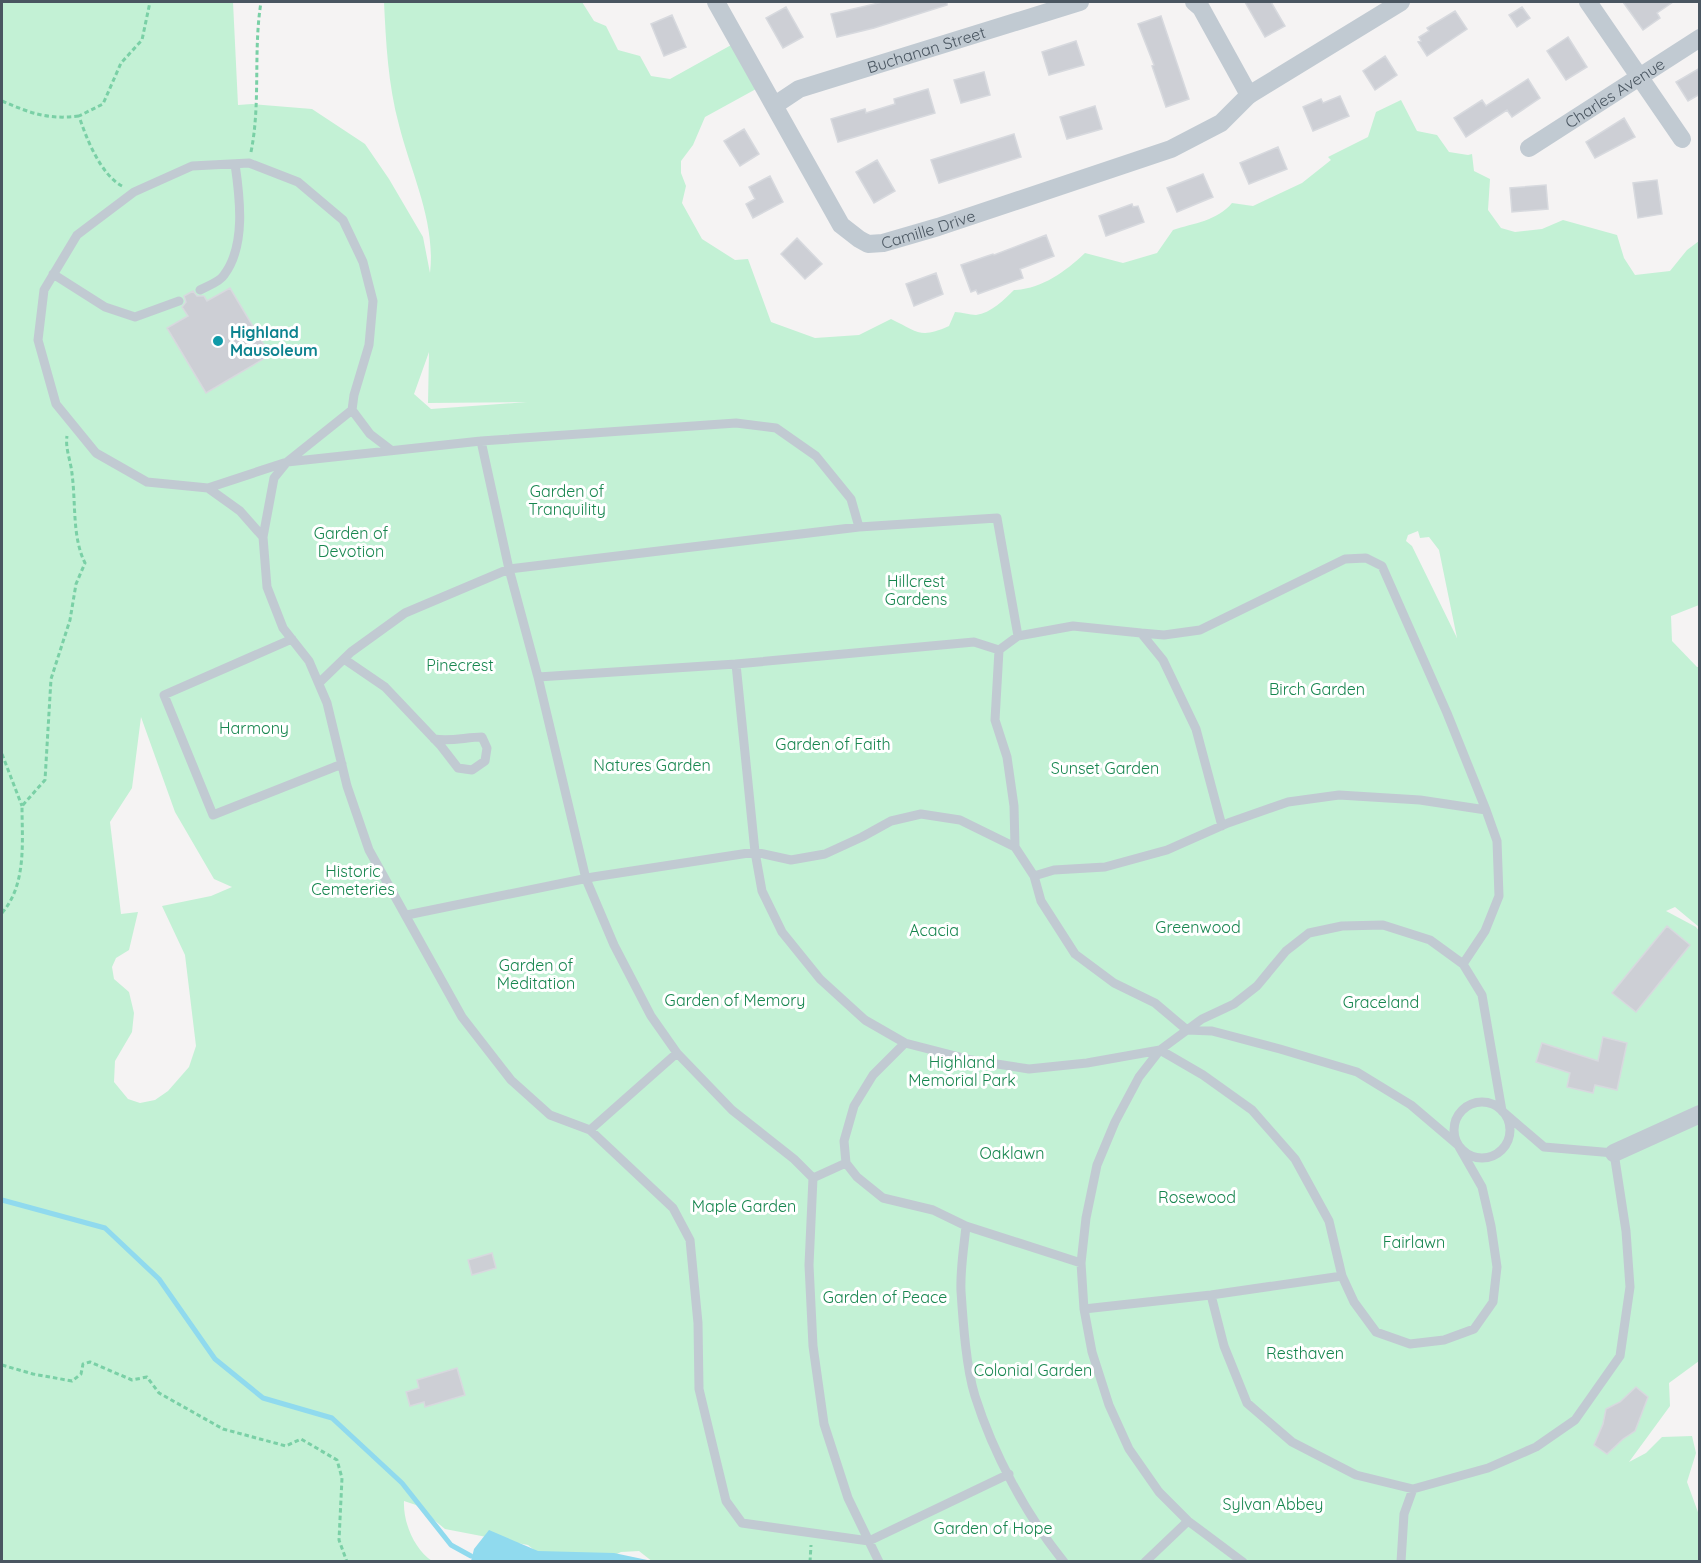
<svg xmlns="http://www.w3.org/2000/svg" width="1701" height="1563" font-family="Quicksand,sans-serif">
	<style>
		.green { fill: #c3f1d5; fill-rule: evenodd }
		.water { fill: #90daee }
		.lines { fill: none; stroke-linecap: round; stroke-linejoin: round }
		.stream { stroke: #90daee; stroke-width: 5 }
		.building { fill: #cdcfd5; stroke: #d7d9de; stroke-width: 1.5 }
		.path { stroke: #7ad0a6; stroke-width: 3; stroke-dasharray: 4.5 3; stroke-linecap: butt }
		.service { stroke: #c1cad2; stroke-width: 9 }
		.minor { stroke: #c1cad2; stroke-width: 18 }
		.culture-dot { fill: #0f9aa8; stroke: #fff; stroke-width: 2 }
		.labels { text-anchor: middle; stroke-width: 6; stroke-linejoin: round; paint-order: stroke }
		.street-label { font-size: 16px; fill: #4a5661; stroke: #fff }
		.culture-label { font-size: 16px; font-weight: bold; fill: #0d838f; stroke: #fff; text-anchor: start }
		.park-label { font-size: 16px; fill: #17864f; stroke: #fff }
	</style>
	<rect width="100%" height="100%" fill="#f5f3f3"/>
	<!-- green -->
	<path class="green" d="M2,2H233L238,105L252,104L312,109L365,144L389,179L423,237L430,273C436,222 411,173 399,125C388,84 386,43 384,2H582L594,21L606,26L618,50L640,56L651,76L670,79L733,44L756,89L705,117L693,145L681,161V173L686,186L682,203L702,239L735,260L748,259L771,322L815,338L859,335L891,319C918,332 920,339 949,326L955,312C961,312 970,315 976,315C991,313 1004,300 1014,290C1042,289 1066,271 1085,253L1123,263L1157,253L1173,230C1194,223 1217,221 1232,203L1253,206L1302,183L1331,160L1328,157L1368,137L1376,112L1401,100L1417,131L1437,135L1449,152L1468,155L1472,154L1474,171L1490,179L1488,210L1501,228L1515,232L1542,229L1563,220L1617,235L1624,258L1635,275L1670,271L1687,250L1699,241V605L1671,616L1672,641L1697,667H1699V927L1675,907L1666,911L1696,927L1699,931V1361L1669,1383L1670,1406L1629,1462L1646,1453L1662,1437L1692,1436L1696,1453L1687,1482L1699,1515V1561L653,1562L639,1551L621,1552L602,1561L543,1557L528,1545L445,1529L416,1505L404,1501C403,1522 414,1549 432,1561H2ZM429,352L428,403L527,402L431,409L414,394ZM1418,531L1420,538L1429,537L1439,550L1457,638L1412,546L1406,541L1408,535ZM141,717L175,812L214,879L232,887L211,896L162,906L185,955L196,1046L189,1067L168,1091L155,1100L140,1103L128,1099L114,1082L115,1061L132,1032L134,1013L129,992L114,979L112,967L116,958L129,950L138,912L121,914L110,822L132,788Z"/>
	<!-- water -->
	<path class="water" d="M489,1530L538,1551L614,1553L652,1561H471L474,1549Z"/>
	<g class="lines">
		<!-- stream -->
		<path class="stream" d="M2,1200L105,1228L159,1279L215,1359L263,1398L332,1418L402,1483L451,1545L471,1556"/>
	</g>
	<!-- building -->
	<path class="building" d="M883,2H947V5L874,28L837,37L831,14Z
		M1245,2H1271L1285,26L1265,37Z
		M1623,2H1673L1657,13L1660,18L1643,30Z
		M786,7L803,37L783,48L766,18Z
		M1522,7L1530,18L1517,27L1509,15Z
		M1455,11L1467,29L1427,56L1418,42L1421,41L1419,37L1429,31L1427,28Z
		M672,15L686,47L664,56L651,24Z
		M1161,16L1189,99L1166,107L1152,66L1154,65L1138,24Z
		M1568,37L1587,67L1566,80L1547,51Z
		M1076,41L1084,65L1049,75L1042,52Z
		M1385,56L1397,75L1375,90L1363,71Z
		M1700,68V94L1688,101L1676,82Z
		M984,72L990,95L961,103L954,80Z
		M1528,79L1540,98L1512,117L1507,110L1466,137L1454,118L1482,100L1486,106Z
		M928,89L935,113L838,142L831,119L865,109L866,113L895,104L894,99Z
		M1340,96L1349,116L1313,131L1303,107L1321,99L1323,103Z
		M1095,106L1102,129L1067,139L1060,117Z
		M1624,118L1635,137L1595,158L1586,142Z
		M744,129L759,154L740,166L724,141Z
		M1014,134L1021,157L939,183L931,160Z
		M1278,147L1287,169L1249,184L1240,163Z
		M877,160L895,191L874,203L856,172Z
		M1203,174L1213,197L1177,212L1167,188Z
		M770,176L783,202L753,218L746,204L755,199L749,187Z
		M1657,180L1662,214L1638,218L1633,183Z
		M1546,185L1548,209L1512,212L1510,188Z
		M1132,204L1133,207L1138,206L1144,222L1106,236L1099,216Z
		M1046,235L1054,256L1020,269L1023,278L978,294L976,290L971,292L961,265L993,254L994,255Z
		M797,238L822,264L805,279L781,254Z
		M936,273L943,294L914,306L906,284Z
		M230,288L270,355L206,393L167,328L188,316L182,307L186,302L184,296L193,291L197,296H204L207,301Z
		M1667,926L1690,945L1636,1012L1612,993Z
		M1603,1037L1627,1043L1617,1090L1595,1085L1593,1093L1567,1087L1570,1073L1536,1062L1542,1043L1598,1061Z
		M492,1253L496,1268L472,1275L468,1260Z
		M457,1368L465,1395L425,1407L424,1402L410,1406L406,1392L419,1388L417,1380Z
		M1636,1387L1648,1397L1635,1431L1623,1439L1607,1454L1594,1445L1603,1424L1606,1409L1620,1402Z"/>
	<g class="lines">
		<!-- path -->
		<path class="path" d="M2,101C30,113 48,120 79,116
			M251,152C261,102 253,52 261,2
			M122,186C101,175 86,138 79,116L103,104L121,63L142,40L150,2
			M2,754L22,806
			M2,913C27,884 22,841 22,806L45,780L51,679L70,620L76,584L85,563C72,537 76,503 72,474C71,461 65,449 67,436
			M2,1365L33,1374L72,1381L81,1374L83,1364L90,1362L132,1380L147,1377L159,1393L223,1429L286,1446L301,1439L337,1460L342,1478L339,1540L347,1562
			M810,1562L811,1545"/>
		<!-- service -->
		<path class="service" d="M53,274L105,307L135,317L179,301
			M200,290C207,286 220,282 224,275C246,246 240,198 235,164
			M481,441L509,569L538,677L586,879L614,945L651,1016L677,1053L732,1110L794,1159L813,1178
			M208,488L287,462L352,410
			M859,527L851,499L816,456L776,428L736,423L481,441L287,462L274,478L263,537L267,587L283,628L309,661L327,703L347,786L369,850L462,1017L511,1080L550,1115L590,1130L673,1208L690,1240L698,1323L699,1389L726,1501L742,1523L869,1541L1009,1474
			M263,537L240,511L208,488L147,482L96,453L56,404L38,340L44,290L77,235L134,192L192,166L249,163L298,182L343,220L363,262L373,301L369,345L354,395L352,410L370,434L391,450
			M1141,633L1164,635L1200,630L1345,559L1366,558L1382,566L1447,713L1486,810L1497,841L1499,896L1485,931L1463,964
			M292,639L164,695L213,815L342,764
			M344,659L385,687L441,746L458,768L472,770L485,761L487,748L482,737C466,737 451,742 434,739
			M538,677L736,664L974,642L999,650
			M319,683L351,652L405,613L509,569L859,527L997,518L1018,636L1073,626L1141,633L1163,660L1196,729L1222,826
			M1015,847L1014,806L1007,757L995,720L999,650L1018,636
			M1034,876L1054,870L1105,867L1167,850L1228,823L1288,802L1339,795L1420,800L1486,810
			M407,915L593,877L755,852L791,860L825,854L862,837L891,821L921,814L960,820L1015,847L1034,876L1041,901L1075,954L1114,983L1155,1003L1187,1030L1212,1031L1280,1049L1357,1072L1411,1105L1458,1145L1482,1187L1491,1226L1497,1267L1493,1302L1474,1329L1444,1340L1410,1344L1376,1332L1354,1302L1342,1276L1329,1221L1295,1159L1252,1110L1203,1075L1160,1050L1087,1063L1029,1069L971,1060L905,1043L865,1020L820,979L782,932L762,891L755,852L736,664
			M905,1043L873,1075L854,1106L844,1141L846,1163L857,1177L883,1198L933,1210L966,1226L1081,1263
			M1454 1130a28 28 0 1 1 56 0a28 28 0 1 1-56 0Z
			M590,1130L677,1053
			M846,1163L813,1178L809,1265L813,1346L824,1424L848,1498L879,1562
			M966,1226C964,1247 960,1270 961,1291C963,1321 966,1367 975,1396C993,1453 1026,1515 1064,1562
			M1211,1295L1224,1346L1247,1403L1292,1442L1356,1475L1413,1489L1488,1468L1536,1447L1575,1420L1620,1356L1630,1287L1626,1231L1614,1153L1544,1147L1502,1111L1482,995L1463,964L1430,940L1383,925L1342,926L1309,933L1286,951L1257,986L1234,1004L1202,1019L1160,1050L1139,1077L1115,1122L1097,1165L1086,1218L1081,1263L1084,1309L1092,1352L1109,1405L1129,1449L1159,1492L1188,1521L1243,1562
			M1084,1309L1211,1295L1342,1276
			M1145,1562L1188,1521
			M1401,1562L1404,1514L1413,1489"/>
		<!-- minor -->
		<g class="minor">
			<path id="s1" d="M716,2L841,225L859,239L868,244L883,243L938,227L1171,149L1221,123L1249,95"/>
			<path d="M1194,2L1201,8L1249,95L1401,2"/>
			<path d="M1588,2L1682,139"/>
			<path id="s2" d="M775,105L799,89L1080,2"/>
			<path id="s3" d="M1529,148L1700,38"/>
			<path d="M1614,1153L1700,1114"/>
		</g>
	</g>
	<!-- markers -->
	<circle class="culture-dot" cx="218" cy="341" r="6"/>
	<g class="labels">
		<!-- street labels -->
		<g class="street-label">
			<text dy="6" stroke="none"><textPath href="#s2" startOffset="162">Buchanan Street</textPath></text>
			<text dy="6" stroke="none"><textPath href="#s3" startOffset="102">Charles Avenue</textPath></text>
			<text dy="6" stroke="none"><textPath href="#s1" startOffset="351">Camille Drive</textPath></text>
		</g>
		<!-- culture labels -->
		<g class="culture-label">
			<text x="230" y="338">Highland<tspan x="230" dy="18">Mausoleum</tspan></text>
		</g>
		<!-- park labels -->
		<g class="park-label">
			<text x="567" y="497">Garden of<tspan x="567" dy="18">Tranquility</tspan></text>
			<text x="351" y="539">Garden of<tspan x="351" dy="18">Devotion</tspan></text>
			<text x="916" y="587">Hillcrest<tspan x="916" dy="18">Gardens</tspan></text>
			<text x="460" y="671">Pinecrest</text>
			<text x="1317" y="695">Birch Garden</text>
			<text x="254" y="734">Harmony</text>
			<text x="833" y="750">Garden of Faith</text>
			<text x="652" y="771">Natures Garden</text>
			<text x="1105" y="774">Sunset Garden</text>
			<text x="353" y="877">Historic<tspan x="353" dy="18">Cemeteries</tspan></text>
			<text x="1198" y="933">Greenwood</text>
			<text x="934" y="936">Acacia</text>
			<text x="536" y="971">Garden of<tspan x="536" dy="18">Meditation</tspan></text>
			<text x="735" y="1006">Garden of Memory</text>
			<text x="1381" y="1008">Graceland</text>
			<text x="962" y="1068">Highland<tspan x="962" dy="18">Memorial Park</tspan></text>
			<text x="1012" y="1159">Oaklawn</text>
			<text x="1197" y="1203">Rosewood</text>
			<text x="744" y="1212">Maple Garden</text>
			<text x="1414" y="1248">Fairlawn</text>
			<text x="885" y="1303">Garden of Peace</text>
			<text x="1305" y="1359">Resthaven</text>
			<text x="1033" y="1376">Colonial Garden</text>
			<text x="1273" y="1510">Sylvan Abbey</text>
			<text x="993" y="1534">Garden of Hope</text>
		</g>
	</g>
	<!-- border -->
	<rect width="1701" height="1563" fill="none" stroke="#4a5661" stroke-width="6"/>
</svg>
